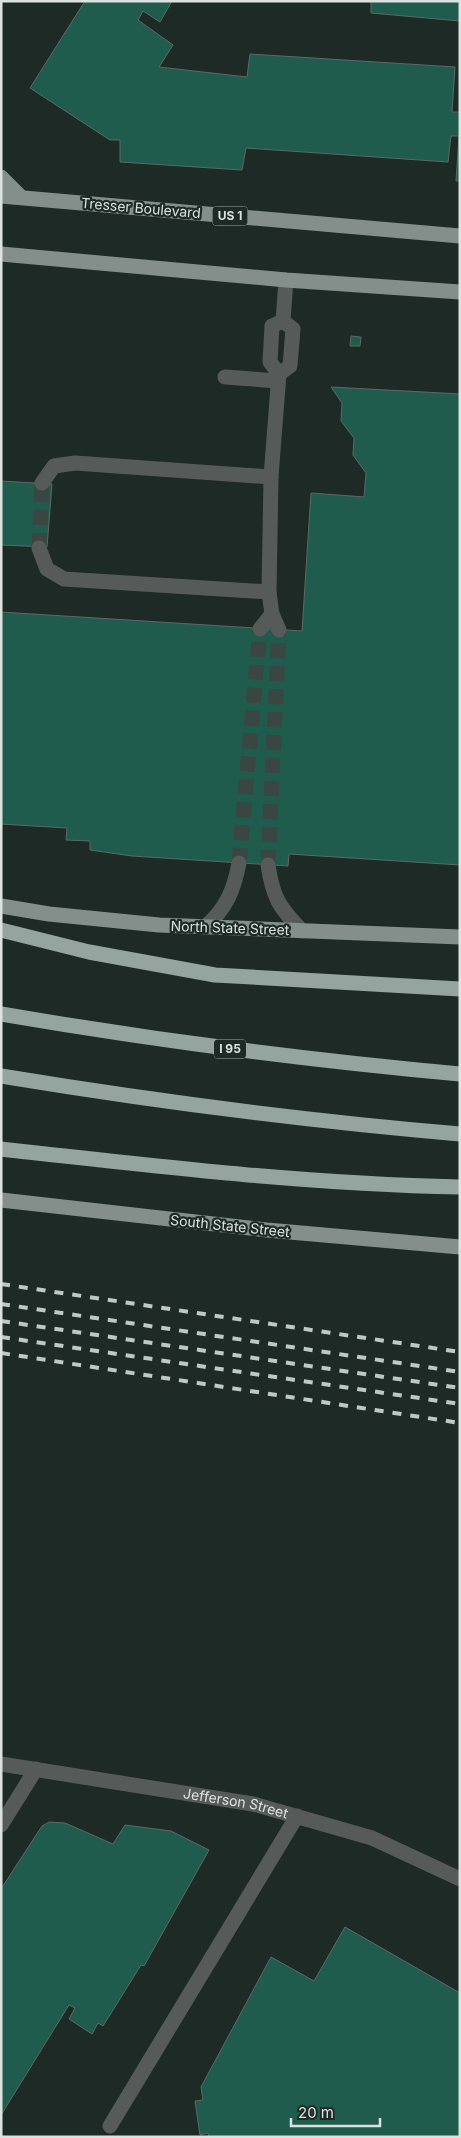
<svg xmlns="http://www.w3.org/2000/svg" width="461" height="2138" font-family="Inter,sans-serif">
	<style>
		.building { fill: #1f5c4d; stroke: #5c6964 }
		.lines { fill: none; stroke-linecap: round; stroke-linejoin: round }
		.minor-tunnel { stroke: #3a4642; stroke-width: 15; stroke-dasharray: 15 8; stroke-linecap: butt }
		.minor { stroke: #565b59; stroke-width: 15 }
		.major { stroke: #848f8b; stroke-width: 15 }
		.highway { stroke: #96a49f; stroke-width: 15 }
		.rail { stroke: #c0c8c5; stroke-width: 4; stroke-dasharray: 9 9; stroke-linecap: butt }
		.labels { text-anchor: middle; stroke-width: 4.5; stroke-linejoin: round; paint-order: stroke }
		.shield { fill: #1e2a26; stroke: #a2aba8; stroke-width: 1 }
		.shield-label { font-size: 12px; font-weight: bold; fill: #dbe2df }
		.street-label { font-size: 14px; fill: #dbe2df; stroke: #1e2a26 }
	</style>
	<rect width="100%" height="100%" fill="#1e2a26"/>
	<!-- building -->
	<path class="building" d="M85,1H172L160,22L143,11L138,20L173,45L159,67L247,77L250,54L455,67L452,112H460V181H456L459,136H451L448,162L246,148L242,170L120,162V140H110L30,88Z
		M371,1H460V21L371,13Z
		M351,336L361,337L360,346H350Z
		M331,387L460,394V865L289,854L288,866L132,856L90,850V841L66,840L67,828L1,824V612L302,631L311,493L364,497L366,473L353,455L354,438L341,421L342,403Z
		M1,481L52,484L47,547L1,545Z
		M49,1822L65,1823L113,1844L125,1825L171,1831L209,1850L144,1966L141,1965L103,2026L98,2023L92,2034L69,2019L75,2008L69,2005L1,2115V1889L42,1826Z
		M345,1927L460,1993V2137H209L208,2133L200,2135L195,2101L203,2100L201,2087L271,1957L314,1981Z"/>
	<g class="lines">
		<!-- minor-tunnel -->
		<path class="minor-tunnel" d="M39,548L42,483
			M239,863L260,629
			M268,865L279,630"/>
		<!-- minor -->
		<g class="minor">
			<path d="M283,321L286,280"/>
			<path d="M279,374L290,366L293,329L283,321"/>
			<path d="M225,377L278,381"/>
			<path d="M271,477L269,592L272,614L279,630"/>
			<path d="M42,483L54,466L75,463L271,477L279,374L270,362L272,326L283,321"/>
			<path d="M39,548L47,569L64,579L269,592"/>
			<path d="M260,629L272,614"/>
			<path d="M268,865C273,898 279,907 302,931"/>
			<path d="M205,927C226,909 234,890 239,863"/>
			<path id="s1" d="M1,1764L253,1804L372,1838L460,1879"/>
			<path d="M1,1825L36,1769"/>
			<path d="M110,2126L297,1816"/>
		</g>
		<!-- major -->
		<path class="major" d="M1,177L22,198
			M1,196L460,236
			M1,254L286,280L460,292
			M1,906L49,914L159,925L460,937
			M1,1200L267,1230L460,1247"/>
		<!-- highway -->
		<path class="highway" d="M1,930L89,952L215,975L460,989
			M1,1014C153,1040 306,1060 460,1074
			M1,1076C153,1101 306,1121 460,1134
			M1,1149C154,1166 306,1184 460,1187"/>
		<!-- rail -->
		<path class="rail" d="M1,1284L460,1352
			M1,1304L460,1372
			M1,1321L460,1388
			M1,1337L460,1404
			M1,1353L460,1423"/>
	</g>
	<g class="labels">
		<!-- shield labels -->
		<g class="shield">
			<rect x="212.5" y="206.5" width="35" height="19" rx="4"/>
			<rect x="214" y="1039.5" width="32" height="19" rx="4"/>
		</g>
		<g class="shield-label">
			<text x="230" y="220">US 1</text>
			<text x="230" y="1053">I 95</text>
		</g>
		<!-- street labels -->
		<g class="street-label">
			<text transform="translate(141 208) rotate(5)" y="5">Tresser Boulevard</text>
			<text transform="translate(230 928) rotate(2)" y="5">North State Street</text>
			<text transform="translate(230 1226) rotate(6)" y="5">South State Street</text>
			<text dy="5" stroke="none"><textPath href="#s1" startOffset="238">Jefferson Street</textPath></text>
		</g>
	</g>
	<!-- border -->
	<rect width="461" height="2138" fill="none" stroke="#dbe2df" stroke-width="5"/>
	<!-- scale -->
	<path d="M291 2118v8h89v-8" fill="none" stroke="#dbe2df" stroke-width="2.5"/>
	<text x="298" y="2118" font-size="15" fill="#dbe2df" stroke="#1e2a26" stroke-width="4" paint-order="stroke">20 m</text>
</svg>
